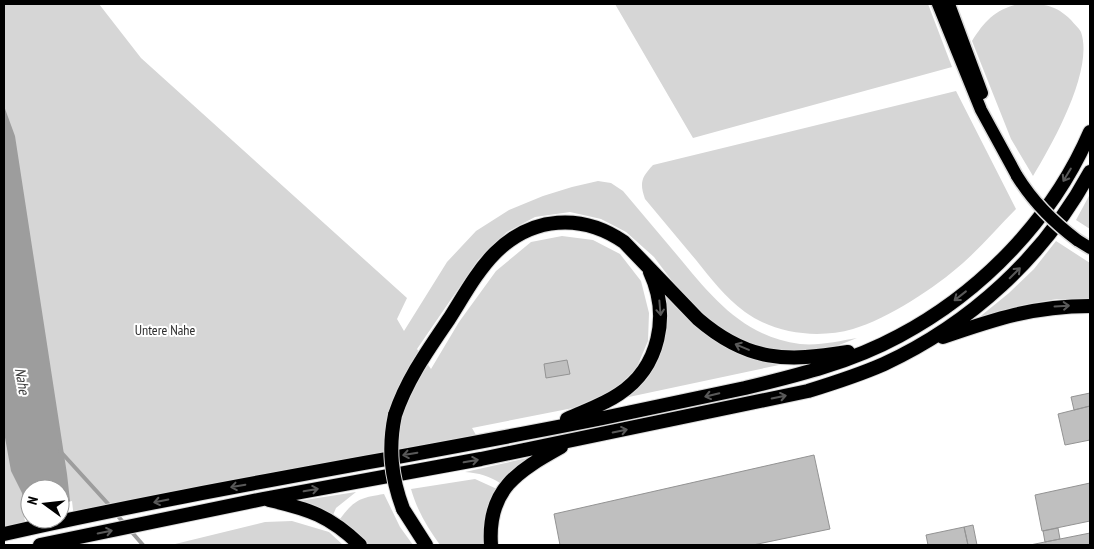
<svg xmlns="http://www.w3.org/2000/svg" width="1094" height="549" font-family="'PT Sans Narrow',sans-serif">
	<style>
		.green { fill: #d6d6d6 }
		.water { fill: #9d9d9d; fill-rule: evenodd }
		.pier { fill: #fff }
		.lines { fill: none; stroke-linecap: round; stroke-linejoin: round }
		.stream { stroke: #9d9d9d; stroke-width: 4 }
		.building { fill: #bfbfbf; stroke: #939393 }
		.primary-casing { stroke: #dbdbdb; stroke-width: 15 }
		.trunk-casing { stroke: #dbdbdb; stroke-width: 16 }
		.primary { stroke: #000; stroke-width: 12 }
		.trunk { stroke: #000; stroke-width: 14 }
		.primary-bridge-casing { stroke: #dbdbdb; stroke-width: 15; stroke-linecap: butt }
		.trunk-bridge-casing { stroke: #dbdbdb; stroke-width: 16; stroke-linecap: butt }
		.primary-bridge { stroke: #000; stroke-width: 12 }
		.trunk-bridge { stroke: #000; stroke-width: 14 }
		.oneway { stroke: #595959 }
		.labels { text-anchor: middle; stroke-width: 4; stroke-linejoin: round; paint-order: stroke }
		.park-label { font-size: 14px; fill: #2d2d2d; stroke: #fff }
		.water-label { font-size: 15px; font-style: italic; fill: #3e3e3e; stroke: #fff }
	</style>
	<rect width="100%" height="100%" fill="#fff"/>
	<!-- green -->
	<path class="green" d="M4,4H99L141,58L407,298L397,319L404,331L447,262L476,231L509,210L543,196L572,187L598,181L611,183L623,191C641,212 659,234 677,255C712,297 742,336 800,344C819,346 839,341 857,338L829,349L797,352L761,349L730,335L703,315L675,285L654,257L626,232L601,219L570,212L535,217L507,232L478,260L417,349L431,369L459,322L496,271L531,242L562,236L593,240L620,254L641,281L649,313L648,341L636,369L614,390L573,408L472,428L476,435L218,483L60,516V489H30V519H45L4,528Z
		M615,4H928L952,67L693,138Z
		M1019,4C1041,4 1054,3 1071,20C1074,24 1079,28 1081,32C1094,70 1053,143 1033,176L1011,139L972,41C984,22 995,9 1019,4Z
		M956,91L1016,209C998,227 982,246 963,263C936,287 888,319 853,329C818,339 775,334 745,312C725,297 711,279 696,260C679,240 662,219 645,199C639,182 642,177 653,165Z
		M1090,194V229L1076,220Z
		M1056,241L1090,263V300L1057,299L1023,305L977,319L1009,293L1034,269Z
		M662,286C695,334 723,352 779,365L624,398L641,384Z
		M532,457L509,473L500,483C489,476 479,473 465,472Z
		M475,479L497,489L485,545H440C427,527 417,510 411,489Z
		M356,492L336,508L333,515L321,509L292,502Z
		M384,494L400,527L413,545H368L340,519C355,499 360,498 384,494Z
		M292,521L329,532L343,545H171L265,522Z"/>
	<!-- water -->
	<path class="water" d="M4,106L15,136L67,474L75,545H33L22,493L11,471L4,432ZM30,489H60V519H30Z"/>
	<!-- pier -->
	<path class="pier" d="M72,501L77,545H30L23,511L30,510V519H60V504Z"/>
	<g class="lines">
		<!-- stream -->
		<path class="stream" d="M60,451L111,507
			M115,513L125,524
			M130,530L143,545"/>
	</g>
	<!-- building -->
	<path class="building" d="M567,360L570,374L546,378L544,364Z
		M1090,393V406L1074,410L1071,397Z
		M1090,406V440L1065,445L1058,414Z
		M814,455L830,529L753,545H560L554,514Z
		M1090,483V521L1042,531L1035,495Z
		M973,525L977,545H968L964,527Z
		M964,527L968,545H928L926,535Z
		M1058,528L1060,539L1045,542L1043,531Z
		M1090,533V545H1030Z"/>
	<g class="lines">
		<!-- primary casing -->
		<g class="primary-casing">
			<path id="primary" d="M938,4L981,110L1017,176
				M949,4L982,93
				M1077,240L1090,248"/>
		</g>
		<!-- trunk casing -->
		<g class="trunk-casing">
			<path id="trunk" d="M943,337C995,319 1034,306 1090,306
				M395,415C407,379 428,350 449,319C463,297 477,271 495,253C532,216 582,213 624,242L698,319C748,362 786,362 848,352
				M567,419C584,411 603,405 619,394C660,367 670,315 650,272
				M269,500C309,509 330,516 360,545
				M403,509L426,545
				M4,534C202,489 404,458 603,418C651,408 698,398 745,388C799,375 851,362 899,336C982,292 1053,218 1090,132
				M40,545L263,499L481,459L808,391C834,383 859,375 884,364C970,324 1044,257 1090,172
				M491,545C487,489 518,471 561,447"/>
		</g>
		<!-- primary -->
		<use href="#primary" class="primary"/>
		<!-- trunk -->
		<use href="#trunk" class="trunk"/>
		<!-- primary-bridge casing -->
		<g class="primary-bridge-casing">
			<path id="primary-bridge" d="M1017,176C1033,202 1053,222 1077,240"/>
		</g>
		<!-- trunk-bridge casing -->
		<g class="trunk-bridge-casing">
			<path id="trunk-bridge" d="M395,415C388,448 391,477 403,509"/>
		</g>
		<!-- primary-bridge -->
		<use href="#primary-bridge" class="primary-bridge"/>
		<!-- trunk-bridge -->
		<use href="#trunk-bridge" class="trunk-bridge"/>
	</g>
	<!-- one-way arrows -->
	<defs><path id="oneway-shaft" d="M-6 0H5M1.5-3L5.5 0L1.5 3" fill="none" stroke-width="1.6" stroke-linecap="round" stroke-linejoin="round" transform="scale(1.25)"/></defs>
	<g class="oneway">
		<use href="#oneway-shaft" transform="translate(1067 175) rotate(121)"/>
		<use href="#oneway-shaft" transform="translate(1015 273) rotate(-45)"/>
		<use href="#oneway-shaft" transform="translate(960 296) rotate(142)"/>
		<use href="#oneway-shaft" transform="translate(1062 306) rotate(-3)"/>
		<use href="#oneway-shaft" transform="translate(660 308) rotate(85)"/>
		<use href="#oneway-shaft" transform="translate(742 347) rotate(-157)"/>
		<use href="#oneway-shaft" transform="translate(712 395) rotate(167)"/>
		<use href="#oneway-shaft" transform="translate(779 397) rotate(-12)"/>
		<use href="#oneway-shaft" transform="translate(620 431) rotate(-12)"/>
		<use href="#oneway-shaft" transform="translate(410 454) rotate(170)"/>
		<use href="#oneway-shaft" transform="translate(471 461) rotate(-10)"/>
		<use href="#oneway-shaft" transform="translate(238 486) rotate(170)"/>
		<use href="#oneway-shaft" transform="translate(311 490) rotate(-10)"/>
		<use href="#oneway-shaft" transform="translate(161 501) rotate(168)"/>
		<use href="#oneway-shaft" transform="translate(105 532) rotate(-12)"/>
	</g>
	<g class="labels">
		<!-- park labels -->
		<g class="park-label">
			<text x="165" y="335">Untere Nahe</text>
		</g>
		<!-- water labels -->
		<g class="water-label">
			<text transform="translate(22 381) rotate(80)" y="5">Nahe</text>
		</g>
	</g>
	<!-- border -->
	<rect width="1094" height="549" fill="none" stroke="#000000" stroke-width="10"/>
	<!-- north arrow -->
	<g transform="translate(45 504) rotate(285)"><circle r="24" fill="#ffffff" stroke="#999999"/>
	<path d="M0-4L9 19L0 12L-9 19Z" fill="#000000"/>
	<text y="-8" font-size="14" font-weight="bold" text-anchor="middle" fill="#000000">N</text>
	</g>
</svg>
